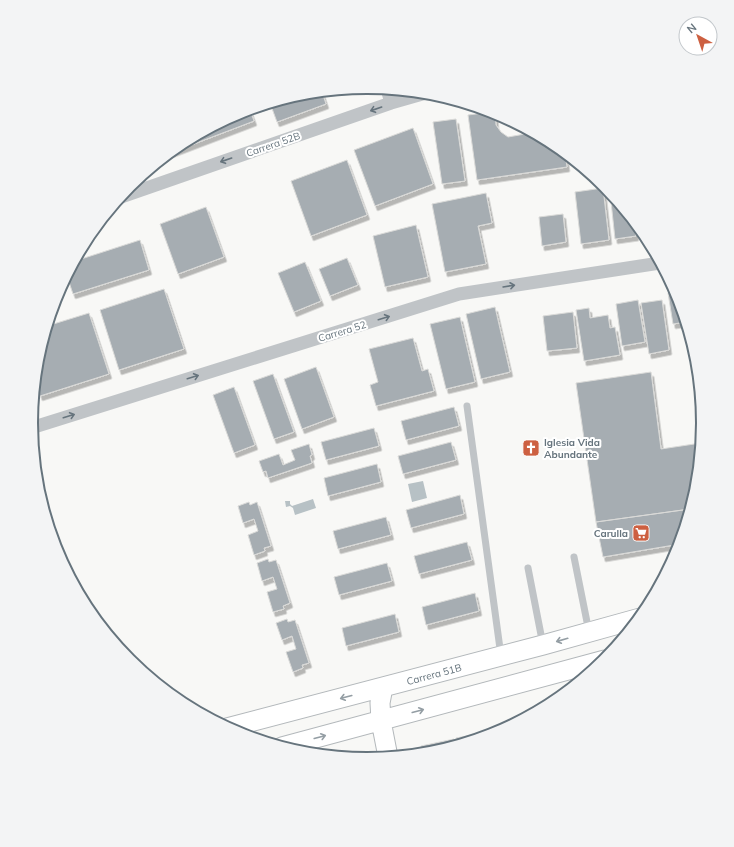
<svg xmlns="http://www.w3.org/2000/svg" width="734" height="847" font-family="Mulish,sans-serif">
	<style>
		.water { fill: #b7c1c5 }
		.building { fill: #a6adb2; stroke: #dadad8; filter: url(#shadow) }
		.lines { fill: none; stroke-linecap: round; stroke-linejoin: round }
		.secondary-casing { stroke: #b3b8bb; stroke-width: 21 }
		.lane { stroke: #c0c4c7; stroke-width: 7 }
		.street { stroke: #c0c4c7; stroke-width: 13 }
		.secondary { stroke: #fff; stroke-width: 19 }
		.oneway { stroke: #66747d }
		.oneway2 { stroke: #949ea4 }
		.labels { text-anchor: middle; stroke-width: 4; stroke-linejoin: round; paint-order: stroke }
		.street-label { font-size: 10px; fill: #66747d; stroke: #fff }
		.poi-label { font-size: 10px; font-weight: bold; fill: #66747d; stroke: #fff; text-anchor: start }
		.rim { fill: none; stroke: #66747d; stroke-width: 2 }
	</style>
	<defs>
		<filter id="shadow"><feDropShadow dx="2.5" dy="4.5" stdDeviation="0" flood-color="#0004"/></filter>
	</defs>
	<rect width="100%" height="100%" fill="#f8f8f6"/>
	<!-- water -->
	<path class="water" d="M423,481L427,498L412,502L408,484Z
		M313,499L316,508L295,515L293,508L290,506L286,507L285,501H290V504L292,506Z"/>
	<!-- building -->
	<path class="building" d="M322,92L326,104L277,122L270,103L302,94Z
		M250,110L254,121L170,153L181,144L239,113Z
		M492,112L495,113L496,125L501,132L508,137L525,134L528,130L554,144L565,154L567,167L477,180L468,115Z
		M456,119L465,181L442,184L433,122Z
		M413,128L433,184L375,206L354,150Z
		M347,160L367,215L311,236L291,181Z
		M603,188L609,240L581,244L575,192Z
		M610,192L634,221L636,236L615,239Z
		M486,193L492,223L478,226L486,264L445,272L432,204Z
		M206,207L224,257L178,274L160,224Z
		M563,214L566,242L542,246L539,217Z
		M416,225L428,277L385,287L373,236Z
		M637,226L645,235L639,236Z
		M140,240L149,270L73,294L67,276L75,261Z
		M347,258L358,285L330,296L319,269Z
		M305,262L321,301L294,312L278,273Z
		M164,289L184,349L119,370L100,310Z
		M676,292L686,322L673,324L668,293Z
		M638,300L645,342L622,346L616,304Z
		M662,300L669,350L649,354L641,303Z
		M495,307L510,372L481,379L466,314Z
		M589,308L590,318L608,315L610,328L615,327L620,355L584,361L576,310Z
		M573,312L577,348L547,351L543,316Z
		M89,313L109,374L40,396L35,380L38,358L47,326Z
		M460,317L475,382L446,389L430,324Z
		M413,338L422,371L428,369L434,391L376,406L370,385L378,382L369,349Z
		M316,367L334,417L302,429L284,379Z
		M651,372L661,449L701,443L696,489L690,509L596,522L576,383Z
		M273,374L294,432L274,439L253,381Z
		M234,387L255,445L234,453L213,395Z
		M454,407L459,426L406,440L401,421Z
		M374,428L379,446L326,460L321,442Z
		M451,442L456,460L403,474L398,456Z
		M309,444L312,455L310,456L312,463L268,478L266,471L263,472L259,461L279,454L283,465L295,460L291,450Z
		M377,464L381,482L328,496L324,478Z
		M460,495L464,514L411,528L406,510Z
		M249,502L250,505L257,502L271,546L264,548L265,551L254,555L248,535L258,531L254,519L243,523L238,506Z
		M690,509L680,544L603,557L596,522Z
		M386,517L391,535L338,549L333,531Z
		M467,542L472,560L419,574L414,556Z
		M268,559L269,562L276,560L290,603L283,606L284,609L273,612L267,592L277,589L273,577L262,581L257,563Z
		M387,563L392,581L339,595L334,577Z
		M475,593L479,611L426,625L422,607Z
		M395,614L399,632L346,646L342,628Z
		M287,619L288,622L295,620L309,663L302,665L303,668L293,672L286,652L296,649L292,636L282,640L276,623Z
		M493,731V735L458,745L456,738Z
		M454,739L456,746L432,753L422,754L421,746Z"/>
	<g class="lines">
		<!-- secondary casing -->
		<g class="secondary-casing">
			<path id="secondary" d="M383,687L380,703L381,721L388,757
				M227,728L543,645L640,618
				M282,747L605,660"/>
		</g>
		<!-- lane -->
		<path class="lane" d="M467,406L501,656
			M574,557L589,632
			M528,568L543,645"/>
		<!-- street -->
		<path class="street" d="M387,89L391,103
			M121,197L391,103L426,93
			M31,428L459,294L660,263"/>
		<!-- secondary -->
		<use href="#secondary" class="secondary"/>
	</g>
	<!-- one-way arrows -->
	<defs><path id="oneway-shaft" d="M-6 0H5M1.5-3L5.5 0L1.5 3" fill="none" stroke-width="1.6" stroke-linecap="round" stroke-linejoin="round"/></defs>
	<g class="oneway">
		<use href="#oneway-shaft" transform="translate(376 109) rotate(161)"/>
		<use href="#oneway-shaft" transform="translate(226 160) rotate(161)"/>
		<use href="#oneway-shaft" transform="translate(509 286) rotate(-9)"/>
		<use href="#oneway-shaft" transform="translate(384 318) rotate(-17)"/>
		<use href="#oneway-shaft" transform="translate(193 377) rotate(-17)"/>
		<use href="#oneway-shaft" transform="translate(69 416) rotate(-17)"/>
	</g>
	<g class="oneway2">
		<use href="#oneway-shaft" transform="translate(562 640) rotate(164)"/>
		<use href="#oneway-shaft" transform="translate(346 697) rotate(165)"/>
		<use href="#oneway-shaft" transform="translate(418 711) rotate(-15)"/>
		<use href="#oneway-shaft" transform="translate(320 737) rotate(-15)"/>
	</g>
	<!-- icons -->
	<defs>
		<g id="church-square" transform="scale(0.9)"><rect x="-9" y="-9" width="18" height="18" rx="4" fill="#cd6041" stroke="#fff"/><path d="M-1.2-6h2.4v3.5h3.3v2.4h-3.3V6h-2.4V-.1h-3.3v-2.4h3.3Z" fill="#fff"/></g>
		<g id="supermarket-square" transform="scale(0.9)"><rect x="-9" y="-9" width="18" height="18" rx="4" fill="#cd6041" stroke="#fff"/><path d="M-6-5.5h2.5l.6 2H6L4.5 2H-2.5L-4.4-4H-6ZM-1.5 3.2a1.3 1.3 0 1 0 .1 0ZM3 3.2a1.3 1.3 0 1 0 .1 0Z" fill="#fff"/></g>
	</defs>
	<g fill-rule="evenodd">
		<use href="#church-square" x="531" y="448"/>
		<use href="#supermarket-square" x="641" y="533"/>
	</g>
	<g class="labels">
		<!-- street labels -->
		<g class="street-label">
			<text transform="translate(273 144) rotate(-19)" y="4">Carrera 52B</text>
			<text transform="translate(342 331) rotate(-17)" y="4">Carrera 52</text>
			<text transform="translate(434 674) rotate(-15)" y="4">Carrera 51B</text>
		</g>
		<!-- poi labels -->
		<g class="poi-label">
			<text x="544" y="446">Iglesia Vida<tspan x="544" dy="12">Abundante</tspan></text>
			<text x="628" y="537" text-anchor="end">Carulla</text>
		</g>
	</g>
	<!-- crop -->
	<path d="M0 0H734V847H0ZM38 423a329 329 0 1 1 658 0a329 329 0 1 1-658 0Z" fill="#f3f4f5" fill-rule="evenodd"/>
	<path class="rim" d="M38 423a329 329 0 1 1 658 0a329 329 0 1 1-658 0Z"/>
	<!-- north arrow -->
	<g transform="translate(698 36) rotate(320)"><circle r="19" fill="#ffffff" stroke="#c2c7cb"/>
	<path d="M0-3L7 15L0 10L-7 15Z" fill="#cd6041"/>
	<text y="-6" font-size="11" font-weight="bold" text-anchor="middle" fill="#66747d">N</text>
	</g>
</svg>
